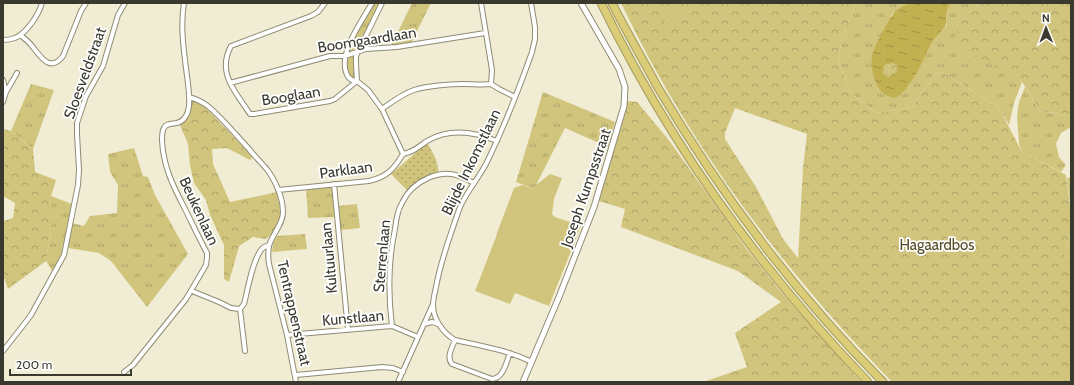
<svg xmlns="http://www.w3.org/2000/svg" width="1074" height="385" font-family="Cabin,sans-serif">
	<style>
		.grass { fill: url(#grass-tufts) }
		.forest { fill: url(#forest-crowns); fill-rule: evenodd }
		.park { fill: url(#park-dots) }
		.pitch { fill: #d1c57e }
		.water { fill: url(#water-ripples); fill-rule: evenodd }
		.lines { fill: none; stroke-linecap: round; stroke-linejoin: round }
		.minor-casing { stroke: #8e8b74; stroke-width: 6 }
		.tertiary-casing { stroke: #8e8b74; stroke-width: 7 }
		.motorway-casing { stroke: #a3995e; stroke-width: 9 }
		.minor { stroke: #fff; stroke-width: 4 }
		.tertiary { stroke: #fff; stroke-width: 5 }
		.motorway { stroke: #dbcd78; stroke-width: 7 }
		.labels { text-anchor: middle; stroke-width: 3.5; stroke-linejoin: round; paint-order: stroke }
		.street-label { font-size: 15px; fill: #3a392f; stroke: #fff }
		.park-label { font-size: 15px; fill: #524b23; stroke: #fff }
	</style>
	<defs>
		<pattern id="grass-tufts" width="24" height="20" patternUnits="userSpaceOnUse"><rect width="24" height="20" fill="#d1c57e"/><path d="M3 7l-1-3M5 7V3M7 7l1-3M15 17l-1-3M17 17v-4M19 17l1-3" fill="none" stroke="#aba168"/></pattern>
		<pattern id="forest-crowns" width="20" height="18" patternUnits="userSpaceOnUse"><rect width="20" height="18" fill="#d1c57e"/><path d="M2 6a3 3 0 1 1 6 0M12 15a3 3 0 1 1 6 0" fill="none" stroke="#aba168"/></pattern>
		<pattern id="park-dots" width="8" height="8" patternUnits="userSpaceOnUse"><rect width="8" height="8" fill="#d1c57e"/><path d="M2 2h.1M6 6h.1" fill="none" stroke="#aba168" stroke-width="1.8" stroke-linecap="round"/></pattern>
		<pattern id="water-ripples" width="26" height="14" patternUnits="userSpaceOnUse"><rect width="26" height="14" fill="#c1b151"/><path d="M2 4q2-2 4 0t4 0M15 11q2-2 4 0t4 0" fill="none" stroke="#9e9144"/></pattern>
	</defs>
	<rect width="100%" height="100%" fill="#f1edd4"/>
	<!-- grass -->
	<path class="grass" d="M373,3H380L358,48L350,52L348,49Z
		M412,3H431L411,43L391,46Z
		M856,3H909L892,14L875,81L909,85L933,41L939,32L946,26L947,22L946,17L950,3H982L962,18L1022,82L1014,103L1009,125L999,108L944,73L939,72L934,75L912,107L876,113L851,93L838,60L842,38Z
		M352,56L354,57V65L356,77L352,78C346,73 346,65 348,57Z
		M31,84L54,90L33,149L11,131Z
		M1025,87L1040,111L1068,115L1071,114V127L1061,133L1056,144L1059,157L1066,165L1061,172L1022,152L1019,144L1017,116L1019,102Z
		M543,92L615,122L608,147L565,128L534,189L516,182Z
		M134,148L143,176L148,177L155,195L188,254L147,307L111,261L99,253L68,248L72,223L84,226L90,216L117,213L118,185L110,172L108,154Z
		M1071,177V214L1067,178Z
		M332,186L335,217L308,218L306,188Z
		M51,196L72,204L61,256L53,272L46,261L51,230Z
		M357,204L360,228L341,230L338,206Z
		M1071,233V260L1064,257Z
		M305,234L307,249L272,252L273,244L277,236Z"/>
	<!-- forest -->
	<path class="forest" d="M621,3H856L842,38L838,60L851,93L876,113L912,107L934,75L939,72L944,73L999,108L1022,152L1066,175L1071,214V233L1064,257L1071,260V382H892C783,270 688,144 621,3ZM735,108L807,134L803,168L798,258L783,239L756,187L725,139V133Z
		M982,3H1071V114L1068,115L1040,111L1021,80L960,48L955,43V37L962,17Z
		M893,63L897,66L896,72L888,77L883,73L885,65Z
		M191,100L205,107L253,157L250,160L227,148L212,149L213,164L230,202L277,192L281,214L272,235L265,239L253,237L239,246L229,282L224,279V245L210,215L206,200L194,183L190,165L188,144L180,125L190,115Z
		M627,101L637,102L668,139L746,248L782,293L861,382H703L747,367L735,333L781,302L738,271L621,227L625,209L599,201Z
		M3,129L11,131L33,149L35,172L56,180L51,196V230L46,261L8,289L3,275V221L13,218L15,203L3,196Z"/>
	<!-- park -->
	<path class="park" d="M428,144L436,159L439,173L408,191L391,174L421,148Z"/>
	<!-- pitch -->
	<path class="pitch" d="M671,4L680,7L674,25L664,22Z
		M550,174L562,178L554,199L552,214L555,217L581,226L549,306L515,293L510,304L475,291L496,237L497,233L514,188L522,185L534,189L536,185Z"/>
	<!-- water -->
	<path class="water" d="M909,3H950C949,8 946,13 946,18C946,22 948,19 946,24C945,28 936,36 933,41C922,60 915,84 896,98C891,97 887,96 882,92C874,85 870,65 872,55C875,46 886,24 892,16C895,10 903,6 909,3ZM893,63L897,66L896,72L888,77L883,73L885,65Z"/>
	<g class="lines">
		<!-- minor casing -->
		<g class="minor-casing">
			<path id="minor" d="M325,3L318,12L311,16L231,46C217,72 234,90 248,111L250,114H254L330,101L335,99L357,81
				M481,3L492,70L491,84
				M531,3L535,27V39L532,52C519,89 504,127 487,162C479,178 467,191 460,207C451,233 441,259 436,287C435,292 433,299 433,305C433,319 443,333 455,340C482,346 507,350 532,362
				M20,35C24,38 29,42 32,46C41,57 50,73 63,56L81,11L86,3
				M3,40C7,40 12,39 15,38C27,33 39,14 42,3
				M3,80L6,92L3,102
				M357,81C352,81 349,79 347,75C337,54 362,21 372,3
				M357,81L368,90L382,109L403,154
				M357,81L356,64V56L382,3
				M230,83L330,56H345L366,49L397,47L485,33
				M6,92L17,73
				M189,97C196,99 203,102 209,107C223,119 236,135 249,149C255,157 263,164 269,172C276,183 283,199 283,212C283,225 272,234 269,246C268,252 268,258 269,264L287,335L296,382
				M382,109C392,102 402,94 414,90C426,86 450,84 463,84C473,84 482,85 491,84L499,89L515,97
				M334,184L348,330
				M278,190L369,181C387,177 394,169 403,154C414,152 418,147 427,141C449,128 475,132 497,141
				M192,291L219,302L231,308L240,309
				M424,324L432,322L438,324
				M392,326C388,294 388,262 395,229C396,221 397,211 402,203C407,192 417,183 428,178C447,170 457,174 474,183
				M287,335L392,326L418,337
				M455,340C452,348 446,357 452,364L492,379C504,378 506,362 510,353
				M3,351L25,323L31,315L64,255L78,185L79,170L77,134V123L86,96L103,66L118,15L125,3
				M245,351L240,309L244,304C248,289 252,262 261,250C263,247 266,246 269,245
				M124,372L133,365L186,299L206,265L207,257V253C199,238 192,223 185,209C173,186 163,166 162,140C162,136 162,131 164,128C166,123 172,124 177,123C188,120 190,107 189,97C189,90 188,83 187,76C184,52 180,27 184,3
				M296,375L382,367L393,368L403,372
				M398,382L433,304"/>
		</g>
		<!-- tertiary casing -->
		<g class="tertiary-casing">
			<path id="tertiary" d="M523,382L559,297L594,207L624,106L625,87L619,69L581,3"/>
		</g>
		<!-- motorway casing -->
		<g class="motorway-casing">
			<path id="motorway" d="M601,3C669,142 761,271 868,382
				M612,3C626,31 642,58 657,86C720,193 795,293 883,382"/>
		</g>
		<!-- minor -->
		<use href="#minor" class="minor"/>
		<!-- tertiary -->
		<use href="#tertiary" class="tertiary"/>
		<!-- motorway -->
		<use href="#motorway" class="motorway"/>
	</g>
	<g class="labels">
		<!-- street labels -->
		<g class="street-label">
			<text transform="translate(367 40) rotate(-9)" y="5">Boomgaardlaan</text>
			<text transform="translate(85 73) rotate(-70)" y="5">Sloesveldstraat</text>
			<text transform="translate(291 96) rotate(-9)" y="5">Booglaan</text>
			<text transform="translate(471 162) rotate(-64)" y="5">Blijde Inkomstlaan</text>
			<text transform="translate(346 170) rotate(-8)" y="5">Parklaan</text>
			<text transform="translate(586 188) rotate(-71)" y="5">Joseph Kumpsstraat</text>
			<text transform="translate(199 211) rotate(65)" y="5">Beukenlaan</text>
			<text transform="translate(382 256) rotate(-85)" y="5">Sterrenlaan</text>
			<text transform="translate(329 258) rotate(-95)" y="5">Kultuurlaan</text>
			<text transform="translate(294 313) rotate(77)" y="5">Tentrappenstraat</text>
			<text transform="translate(353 318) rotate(-5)" y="5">Kunstlaan</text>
		</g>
		<!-- park labels -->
		<g class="park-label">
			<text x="937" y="250">Hagaardbos</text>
		</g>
	</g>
	<!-- border -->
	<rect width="1074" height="385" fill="none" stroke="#3a392f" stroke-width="8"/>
	<!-- north arrow -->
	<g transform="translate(1046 28) rotate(359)" stroke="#ffffff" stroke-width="3" paint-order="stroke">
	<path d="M0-3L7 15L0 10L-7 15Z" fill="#3a392f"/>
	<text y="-6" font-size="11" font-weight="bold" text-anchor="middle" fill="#3a392f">N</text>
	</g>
	<!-- scale -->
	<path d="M10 369v6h121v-6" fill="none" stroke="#3a392f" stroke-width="2"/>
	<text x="16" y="369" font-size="12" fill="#3a392f" stroke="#ffffff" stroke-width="3" paint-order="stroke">200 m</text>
</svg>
